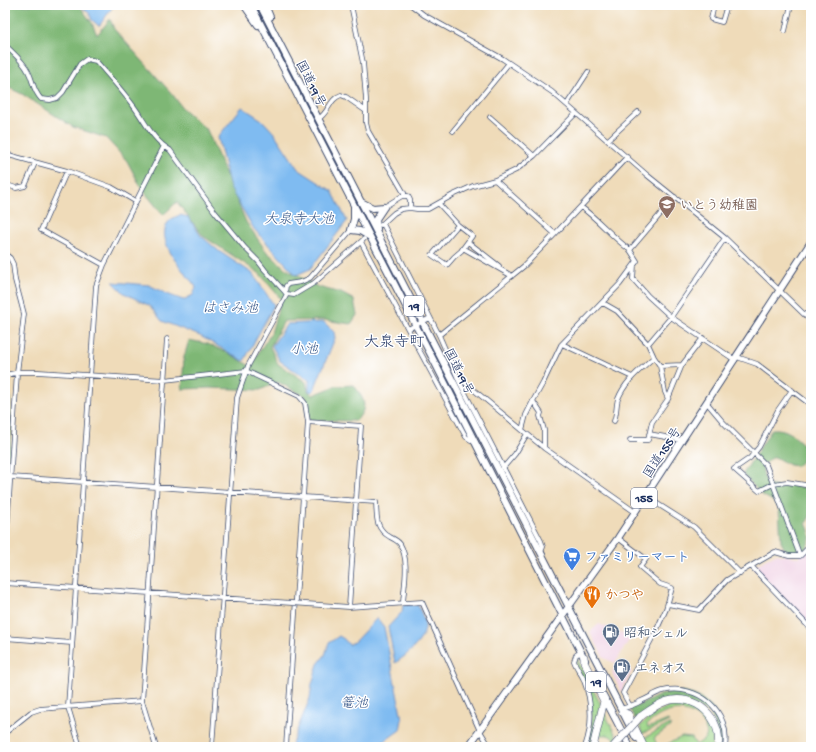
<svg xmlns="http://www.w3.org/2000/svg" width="816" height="752" font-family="'Gochi Hand','Klee One',sans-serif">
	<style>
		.built { fill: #f0d0e4 }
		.green { fill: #9ed688; stroke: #5c8273 }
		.forest { fill: #7eb774; stroke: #4c7369 }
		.water { fill: #7fbbf1; stroke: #4d75a8 }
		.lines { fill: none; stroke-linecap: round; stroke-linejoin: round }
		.minor-casing { stroke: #3b496c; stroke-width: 5.5 }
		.trunk-casing { stroke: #3b496c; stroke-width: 8 }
		.motorway-casing { stroke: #3b496c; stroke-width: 8 }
		.minor { stroke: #fff; stroke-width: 4 }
		.trunk { stroke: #fff; stroke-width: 6 }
		.motorway { stroke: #fff; stroke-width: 7 }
		.motorway-bridge-casing { stroke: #3b496c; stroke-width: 8; stroke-linecap: butt }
		.motorway-bridge { stroke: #fff; stroke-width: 7 }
		.labels { text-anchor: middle; stroke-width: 3; stroke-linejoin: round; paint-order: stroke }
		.shield { fill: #fff; stroke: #5f6d8e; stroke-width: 1 }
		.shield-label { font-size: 12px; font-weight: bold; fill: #1b2f5e }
		.street-label { font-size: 13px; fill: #1b2f5e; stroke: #fff }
		.education-label { font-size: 13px; font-weight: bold; fill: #785e54; stroke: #fff; text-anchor: start }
		.shop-label { font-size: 13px; font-weight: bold; fill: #366cbe; stroke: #fff; text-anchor: start }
		.food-label { font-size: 13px; font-weight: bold; fill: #c56008; stroke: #fff; text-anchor: start }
		.service-label { font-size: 13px; font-weight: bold; fill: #4e5e75; stroke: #fff; text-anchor: start }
		.water-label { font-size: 14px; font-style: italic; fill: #39598a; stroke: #fff }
		.quarter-label { font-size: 15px; fill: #1b2f5e; stroke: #fff }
	</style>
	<rect width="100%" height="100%" fill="#fff"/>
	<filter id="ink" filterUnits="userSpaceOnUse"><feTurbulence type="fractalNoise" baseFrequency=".025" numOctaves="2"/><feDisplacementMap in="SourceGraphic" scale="8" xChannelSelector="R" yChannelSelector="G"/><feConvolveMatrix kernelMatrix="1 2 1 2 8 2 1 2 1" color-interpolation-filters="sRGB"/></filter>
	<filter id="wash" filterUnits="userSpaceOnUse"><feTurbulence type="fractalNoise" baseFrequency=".012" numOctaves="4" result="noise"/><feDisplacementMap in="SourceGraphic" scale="16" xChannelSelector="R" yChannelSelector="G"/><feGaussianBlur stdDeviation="0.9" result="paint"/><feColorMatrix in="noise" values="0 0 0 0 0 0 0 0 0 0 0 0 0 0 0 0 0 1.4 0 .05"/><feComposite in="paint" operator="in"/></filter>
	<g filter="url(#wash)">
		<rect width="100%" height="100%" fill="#efdbb9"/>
		<!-- built -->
		<path class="built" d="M811,546V626L753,567L775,554L799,557Z
			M599,624L631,637L615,663L604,658L590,632Z
			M616,664L632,671L621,692L612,673Z"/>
		<!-- green -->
		<path class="green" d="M576,657L601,705L590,747H587C593,728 594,708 587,689C584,680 575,667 576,657Z
			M673,705C696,704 717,722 712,747H661L682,737L692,738L696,745C699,743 704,740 706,737C707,734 707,733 706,731C703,716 686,708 672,711C662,713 654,718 647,725L648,728L668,720L669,721L642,734L640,726C650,716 659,710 673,705Z
			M604,712L622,747H620C615,738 609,732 598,736Z
			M670,724L671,726L654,738L658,747H649L644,738Z"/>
		<!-- forest -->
		<path class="forest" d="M5,5H79L92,23L97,35L110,19L114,29L173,95L183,109L207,130L246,222L266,251L286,269L318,287L341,293L354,300L357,315L351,324L324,320L284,321L270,347L278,364L306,382L308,391L313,395L336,386L354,385C364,400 369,406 356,421L308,420L305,396L278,382L260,390L210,388L182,389L184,357L189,340L208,344L232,355L250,366L271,333L281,299L259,273L203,236L177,202L163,215L142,189L127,161L106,138L73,127L22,94L5,86Z
			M5,384H9C10,405 15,448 5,466Z
			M772,429C788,428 793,435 804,445C805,455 805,460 797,466L789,465L775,457C759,463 761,472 768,485L779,487L791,484L807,489C811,500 814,513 806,523C813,538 811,540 803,553H787L781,542L779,508L773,501L762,495L743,474Z
			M676,691C682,692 689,693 694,695C714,703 728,726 723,747H720L711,713L673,698L635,719L629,708C646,705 657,693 676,691Z"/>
		<!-- water -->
		<path class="water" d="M80,5H114L99,26L92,20L89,13Z
			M242,107L262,120L274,133L298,169L332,191L347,221L310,269L296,275L254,229L230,188L218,137Z
			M180,215L188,217L201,236L220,252L252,273L274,305L244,361L200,336L162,321L150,306L124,293L113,282L149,285L167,294L183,300L193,295L196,287C185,272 156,244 167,224C170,219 175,217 180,215Z
			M324,322L334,332L335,338L313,392L309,391V380L280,361L272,346L287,324Z
			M403,605H418C420,611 425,620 425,626C426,639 405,657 395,663L388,627L402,612Z
			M377,618L384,627L402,719L400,730L376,747H292V743L310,698L312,684L318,664L325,655L329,643L339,636L344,639L349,645L355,641Z"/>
	</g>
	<g filter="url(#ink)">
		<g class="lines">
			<!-- minor casing -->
			<g class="minor-casing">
				<path id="minor" d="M351,5L363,63L366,99V123L368,131L404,193V196
					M411,5L424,15L503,59L552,92L647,175L725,238L811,321
					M714,5L711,19L722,22L727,5
					M785,31L791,5
					M5,45C13,53 23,61 28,71C34,82 32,89 41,99L50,100L57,98L63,92L80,64L87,59L96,61C108,75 121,89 132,104C144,119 152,140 170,150L215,212L245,248L258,261L265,270L285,292
					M567,104L588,72
					M490,117L534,156
					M318,119C329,113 329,99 341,95L346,97L366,111
					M453,131L509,63
					M608,140L638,112
					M5,154L67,171L111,187L135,201
					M67,171L41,230L104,265
					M495,180L555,234
					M5,186L7,185L16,188L25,186L35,163
					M439,204L458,225L472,236L461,251L454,257L447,265L432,255L458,225
					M384,207L402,196H408L410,200V208
					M581,207C599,220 612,237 630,250
					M383,224L439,335L459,381L541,541L543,547L541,552
					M381,225L394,213L401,209L410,208L417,209H428L453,195L473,186L495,180L516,170L534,156L576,113
					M361,242L466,437L474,442
					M468,242L499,266
					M463,248L512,276
					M5,254L10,258L13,264L15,280L24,314L17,373L5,560
					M634,265L633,279L648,296L671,317L735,360
					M287,294L294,295L314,283L364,239
					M603,303L617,311L648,344L654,357L660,366L682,365
					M408,329L430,318
					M439,335L524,266L555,234L627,157
					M562,344L632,377
					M648,344L671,317L725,238
					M737,357L757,364L811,405
					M660,366L665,392L668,399
					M5,375L20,372H38L164,380L246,371L299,396L305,403L308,422L286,747
					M459,381H463L544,448L635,512
					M792,390L778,410L759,447L750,458L734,469L759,491L773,484L787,482L811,486
					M533,401L541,413L540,416L544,430V448
					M707,403L723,422L766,465L800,556
					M614,421C617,413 616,405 618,399C625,381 640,370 654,357
					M308,422L361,426L349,607
					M522,430L526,415L533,401L543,383L561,345L620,284L637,261L630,250L675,197
					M649,434L682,440
					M630,440H648L652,422L668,399L682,365L703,338
					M503,468L515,454L527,434
					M11,477L376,502C377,518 375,528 390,537C394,539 398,541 400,544C410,561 404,585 403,603
					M645,496L694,527L740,573
					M618,538L646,559L640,567L660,584L672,588L666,609L657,629L623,693L630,706
					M751,566L811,629
					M5,583L349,607L422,602L480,731L490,747
					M668,604L699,610L727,580L775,552L789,556H800L811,545
					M5,638L72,643
					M581,652L576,655L574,661C576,667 580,672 583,678C592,700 593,724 585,747
					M621,709C628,707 635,705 641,701C649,698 655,693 663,691C698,683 731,711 725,747
					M5,733L31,712L40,709L142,701
					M80,747L68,707L96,286L104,265L164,146
					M156,747L142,701L167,339
					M212,747L237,398L248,366L287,294L285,292L286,286L288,284L301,282L310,278L351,230"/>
			</g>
			<!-- trunk casing -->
			<g class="trunk-casing">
				<path id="trunk" d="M244,5L258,25
					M251,5L435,363L585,660
					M260,5L636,738
					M265,5L270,17
					M361,202L373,208L384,207
					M354,207V219L351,230L360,231L370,237
					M377,229L376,219L384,207
					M603,695L630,747
					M468,747L618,538L811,242"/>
			</g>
			<!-- motorway casing -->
			<g class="motorway-casing">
				<path id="motorway" d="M584,657V662L604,701L593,747
					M622,712L628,714L644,747
					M640,717C648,711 657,704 667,701C695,693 723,718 718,747"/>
			</g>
			<!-- minor -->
			<use href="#minor" class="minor"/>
			<!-- trunk -->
			<use href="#trunk" class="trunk"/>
			<!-- motorway -->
			<use href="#motorway" class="motorway"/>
			<!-- motorway-bridge casing -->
			<g class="motorway-bridge-casing">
				<path id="motorway-bridge" d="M613,747L640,717"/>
			</g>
			<!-- motorway-bridge -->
			<use href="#motorway-bridge" class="motorway-bridge"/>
		</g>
	</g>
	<!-- icons -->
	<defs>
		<g id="school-pin" transform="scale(0.9)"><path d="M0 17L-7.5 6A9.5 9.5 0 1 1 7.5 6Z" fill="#8d6e63" stroke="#fff"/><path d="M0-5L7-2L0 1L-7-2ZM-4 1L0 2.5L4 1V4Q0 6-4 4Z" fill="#fff"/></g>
		<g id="supermarket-pin" transform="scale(0.9)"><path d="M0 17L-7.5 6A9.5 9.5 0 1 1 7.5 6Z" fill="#3f7fe0" stroke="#fff"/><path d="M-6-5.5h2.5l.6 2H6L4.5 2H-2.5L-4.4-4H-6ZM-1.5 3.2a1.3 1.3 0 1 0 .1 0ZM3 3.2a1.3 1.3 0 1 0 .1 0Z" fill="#fff"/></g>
		<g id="restaurant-pin" transform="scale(0.9)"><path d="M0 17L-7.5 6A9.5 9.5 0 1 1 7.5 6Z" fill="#e8710a" stroke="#fff"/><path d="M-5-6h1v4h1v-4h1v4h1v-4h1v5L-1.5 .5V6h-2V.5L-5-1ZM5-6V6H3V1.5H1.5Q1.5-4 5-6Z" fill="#fff"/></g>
		<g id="fuel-pin" transform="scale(0.9)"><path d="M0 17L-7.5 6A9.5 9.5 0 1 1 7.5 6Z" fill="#5c6f8a" stroke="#fff"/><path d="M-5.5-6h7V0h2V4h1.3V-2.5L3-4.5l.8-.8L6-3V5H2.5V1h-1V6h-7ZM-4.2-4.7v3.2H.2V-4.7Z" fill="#fff"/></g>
	</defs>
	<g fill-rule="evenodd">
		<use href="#school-pin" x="667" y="204"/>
		<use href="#supermarket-pin" x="572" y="556"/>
		<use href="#restaurant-pin" x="592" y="594"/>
		<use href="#fuel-pin" x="611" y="632"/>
		<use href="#fuel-pin" x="622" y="667"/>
	</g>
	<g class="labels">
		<!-- shield labels -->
		<g class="shield">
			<rect x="404" y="296" width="20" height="20" rx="3"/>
			<rect x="631" y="488" width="26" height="20" rx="3"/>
			<rect x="586" y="672" width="20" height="20" rx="3"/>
		</g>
		<g class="shield-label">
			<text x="414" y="310">19</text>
			<text x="644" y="502">155</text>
			<text x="596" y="686">19</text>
		</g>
		<!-- street labels -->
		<g class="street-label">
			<text transform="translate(312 83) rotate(63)" y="5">国道19号</text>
			<text transform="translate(460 371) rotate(63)" y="5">国道19号</text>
			<text transform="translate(661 452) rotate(-57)" y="5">国道155号</text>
		</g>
		<!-- education labels -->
		<g class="education-label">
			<text x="680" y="209">いとう幼稚園</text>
		</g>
		<!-- shop labels -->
		<g class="shop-label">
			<text x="585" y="561">ファミリーマート</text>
		</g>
		<!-- food labels -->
		<g class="food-label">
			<text x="605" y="599">かつや</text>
		</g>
		<!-- service labels -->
		<g class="service-label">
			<text x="624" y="637">昭和シェル</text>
			<text x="635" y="672">エネオス</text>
		</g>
		<!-- water labels -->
		<g class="water-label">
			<text x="299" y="223">大泉寺大池</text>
			<text x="230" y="312">はさみ池</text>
			<text x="304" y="353">小池</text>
			<text x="354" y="707">篭池</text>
		</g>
		<!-- quarter labels -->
		<g class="quarter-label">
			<text x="394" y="346">大泉寺町</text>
		</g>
	</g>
	<!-- margin -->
	<rect width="816" height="752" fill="none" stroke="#fff" stroke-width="20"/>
</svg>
